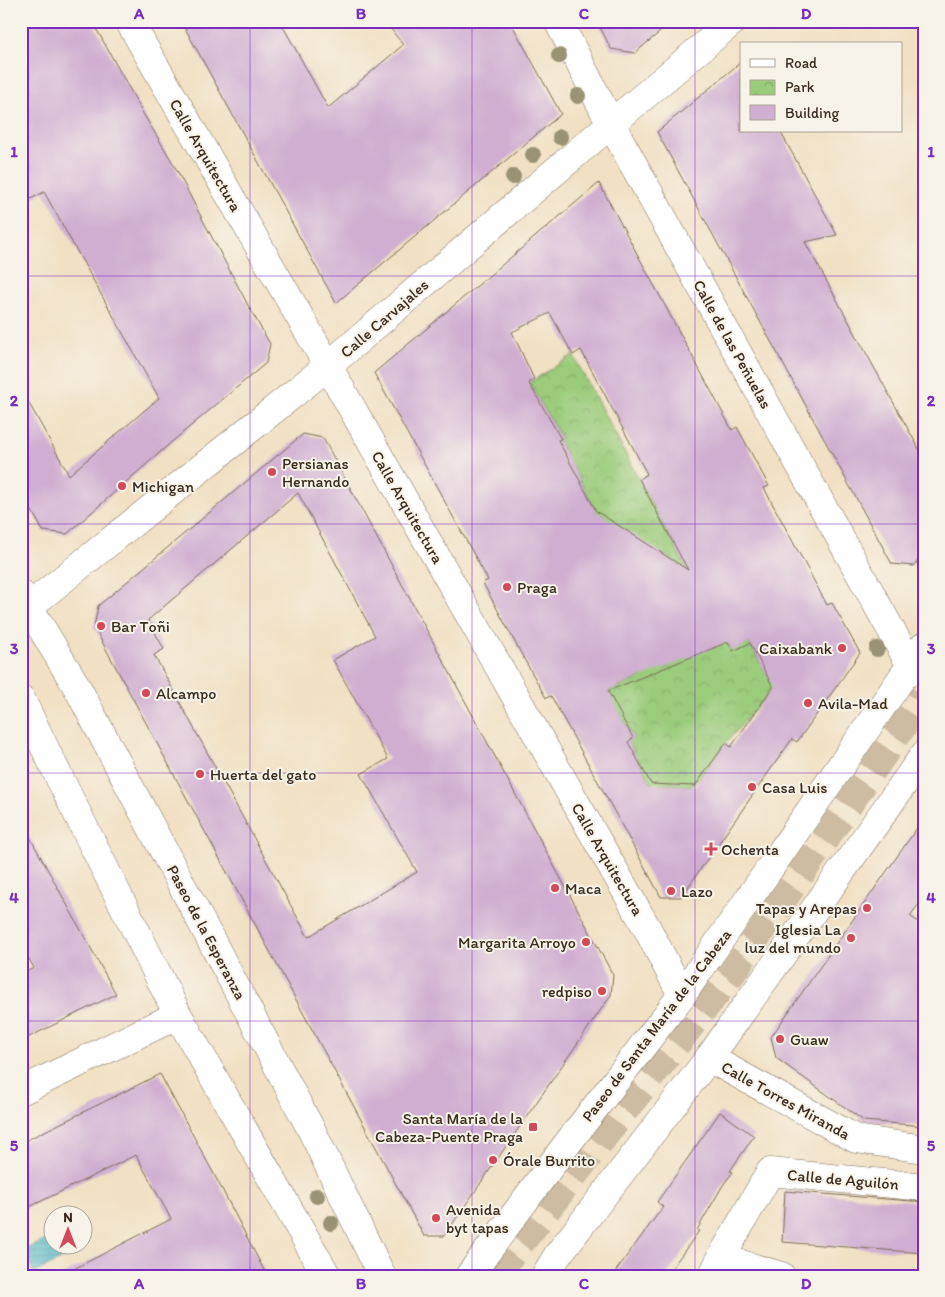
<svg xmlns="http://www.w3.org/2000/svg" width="945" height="1297" font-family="Itim,sans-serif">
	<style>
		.park { fill: url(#park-crowns); stroke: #6b7b4d }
		.water { fill: url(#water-rules); stroke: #416e72 }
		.building { fill: #d0aed2; fill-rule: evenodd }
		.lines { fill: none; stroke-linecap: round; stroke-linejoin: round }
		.major-tunnel { stroke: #cdbca2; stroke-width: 28; stroke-dasharray: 28 14; stroke-linecap: butt }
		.minor-casing { stroke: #7b6a58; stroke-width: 29 }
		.major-casing { stroke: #7b6a58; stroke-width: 29 }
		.minor { stroke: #fff; stroke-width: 28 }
		.major { stroke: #fff; stroke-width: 28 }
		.tree { fill: #9a9275 }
		.grid { fill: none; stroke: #7b2cbf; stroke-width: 1; stroke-opacity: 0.55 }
		.poi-dot { fill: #d1495b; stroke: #f7f3e8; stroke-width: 2 }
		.labels { text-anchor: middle; stroke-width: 4; stroke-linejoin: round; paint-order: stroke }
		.street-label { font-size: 16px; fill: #3b2a1e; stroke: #f7f3e8 }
		.poi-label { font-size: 16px; fill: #3b2a1e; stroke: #f7f3e8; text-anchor: start }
		.neatline { fill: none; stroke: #7b2cbf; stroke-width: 2 }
		.grid-label { font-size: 16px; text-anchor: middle; font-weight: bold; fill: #7b2cbf }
	</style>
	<defs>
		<pattern id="park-crowns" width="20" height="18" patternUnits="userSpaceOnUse" patternTransform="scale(1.25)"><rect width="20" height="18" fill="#9bcc7c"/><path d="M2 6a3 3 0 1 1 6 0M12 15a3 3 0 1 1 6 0" fill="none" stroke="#86af6b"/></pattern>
		<pattern id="water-rules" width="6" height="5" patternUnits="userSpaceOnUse" patternTransform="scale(1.25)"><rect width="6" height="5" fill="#47b3c5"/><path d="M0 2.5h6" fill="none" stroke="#3c929f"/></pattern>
	</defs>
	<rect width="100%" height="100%" fill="#f7f3e8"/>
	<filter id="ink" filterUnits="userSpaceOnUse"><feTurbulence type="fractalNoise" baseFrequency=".02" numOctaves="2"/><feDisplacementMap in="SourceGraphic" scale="10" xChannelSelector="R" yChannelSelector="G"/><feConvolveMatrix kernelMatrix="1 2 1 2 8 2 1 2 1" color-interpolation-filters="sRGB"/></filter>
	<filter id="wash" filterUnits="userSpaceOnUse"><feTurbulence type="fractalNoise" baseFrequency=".0096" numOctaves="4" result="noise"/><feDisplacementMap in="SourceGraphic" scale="20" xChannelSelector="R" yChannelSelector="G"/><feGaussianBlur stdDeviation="1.12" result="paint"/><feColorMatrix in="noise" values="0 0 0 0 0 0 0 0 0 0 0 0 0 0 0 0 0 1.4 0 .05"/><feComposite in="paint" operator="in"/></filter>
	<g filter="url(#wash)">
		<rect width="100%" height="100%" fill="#f1e0c3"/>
		<!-- park -->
		<path class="park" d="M573,355L670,538L732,650L749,643L774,687L726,743L716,757L692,786L661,784L654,788L628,742L633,738L625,722L602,694L642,677L627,560L603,515L599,516L558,440L561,438L529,383Z"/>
		<!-- water -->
		<path class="water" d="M52,1237V1244L76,1245L79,1251L34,1273L23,1251Z"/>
		<g id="blocks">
			<!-- building -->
			<path class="building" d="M21,21H92L144,115L173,163L198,211L249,307L270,344L266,363L174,440L67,534L43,531L21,491V389L69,475L159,398L44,192L21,204Z
				M181,21H280L328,108L403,45L385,21H510L561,114L336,303Z
				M597,21H673L635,53L611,49Z
				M741,62V131H780L837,235L805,242L924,458V552L914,566L892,564L657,132Z
				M599,183L732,430L737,427L769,486L764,488L827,605L832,603L860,653L797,742L792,739L681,897H661L551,696L546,698L523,657L483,583L488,580L374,373ZM550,313L573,355L581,350L647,474L639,479L688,570L596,511L558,440L561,439L529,383L534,379L512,332ZM728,642L733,651L750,643L773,687L731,747L726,743L695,786L651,784L628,742L633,738L608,691Z
				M303,434L323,438L613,975L611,995L444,1236H424L94,627L98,606ZM298,493L375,636L333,660L388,759L361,774L417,872L308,937L154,655L164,649L148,620Z
				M924,818V897L910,916L924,926V1126L864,1121L776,1058L771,1037Z
				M21,821L116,994L21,1041V974L34,968L21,945Z
				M160,1074L223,1191L267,1276H60L171,1219L136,1155L21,1211V1143Z
				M720,1112L754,1136L730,1171L733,1172L723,1185L697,1230L699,1231L666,1276H612L663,1207L657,1202Z
				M785,1191L924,1202V1253L782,1242Z"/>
		</g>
	</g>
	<g filter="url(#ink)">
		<use href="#blocks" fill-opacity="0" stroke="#7b6a58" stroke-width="1"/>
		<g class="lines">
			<!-- major-tunnel -->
			<path class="major-tunnel" d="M495,1276L733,972L924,696"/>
			<!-- minor casing -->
			<g class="minor-casing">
				<path id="minor" d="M129,21L328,366L648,930L682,995
					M558,21L611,124L911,666L924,673
					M21,594L77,687L312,1131L382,1276
					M21,613L328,366L580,150L733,21
					M21,699L62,783L178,1015L327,1276
					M709,1058L856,1139L924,1149
					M21,1091L178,1015
					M721,1258L770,1172L924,1187
					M712,1276L721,1258L781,1276"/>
			</g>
			<!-- major casing -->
			<g class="major-casing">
				<path id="major" d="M469,1276L564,1148L682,995L924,646
					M545,1276L557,1256L709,1058L924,755"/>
			</g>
			<!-- minor -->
			<use href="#minor" class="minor"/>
			<!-- major -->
			<use href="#major" class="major"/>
		</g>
		<!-- trees -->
		<g class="tree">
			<circle cx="559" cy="56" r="8"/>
			<circle cx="578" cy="96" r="8"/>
			<circle cx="560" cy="137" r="8"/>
			<circle cx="533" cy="155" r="8"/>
			<circle cx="513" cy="177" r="8"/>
			<circle cx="877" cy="649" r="8"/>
			<circle cx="317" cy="1196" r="8"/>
			<circle cx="331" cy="1223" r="8"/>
		</g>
	</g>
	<!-- grid -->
	<path class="grid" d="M250,21V1276M472,21V1276M695,21V1276M21,276H924M21,524H924M21,773H924M21,1021H924"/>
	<!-- markers -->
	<g class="poi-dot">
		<circle cx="272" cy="472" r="5"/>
		<circle cx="122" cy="486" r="5"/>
		<circle cx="507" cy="587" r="5"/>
		<circle cx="101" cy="626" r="5"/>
		<circle cx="842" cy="648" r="5"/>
		<circle cx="146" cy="693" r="5"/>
		<circle cx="808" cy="703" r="5"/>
		<circle cx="200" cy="774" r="5"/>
		<circle cx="752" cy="787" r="5"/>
		<path d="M708.5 841.5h5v5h5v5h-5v5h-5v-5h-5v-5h5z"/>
		<circle cx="555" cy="888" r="5"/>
		<circle cx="671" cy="891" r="5"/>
		<circle cx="867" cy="908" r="5"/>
		<circle cx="851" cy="938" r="5"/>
		<circle cx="586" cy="942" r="5"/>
		<circle cx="602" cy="991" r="5"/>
		<circle cx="780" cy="1039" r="5"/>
		<rect x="528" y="1122" width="10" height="10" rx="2.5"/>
		<circle cx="493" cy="1160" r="5"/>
		<circle cx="436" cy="1218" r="5"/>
	</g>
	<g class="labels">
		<!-- street labels -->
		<g class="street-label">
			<text transform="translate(206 155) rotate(60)" y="6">Calle Arquitectura</text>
			<text transform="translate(384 318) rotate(-41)" y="6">Calle Carvajales</text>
			<text transform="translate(733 344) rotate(61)" y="6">Calle de las Peñuelas</text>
			<text transform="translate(408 507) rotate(60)" y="6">Calle Arquitectura</text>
			<text transform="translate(608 859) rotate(60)" y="6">Calle Arquitectura</text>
			<text transform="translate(207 932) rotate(62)" y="6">Paseo de la Esperanza</text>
			<text transform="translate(656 1025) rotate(-53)" y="6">Paseo de Santa María de la Cabeza</text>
			<text transform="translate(786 1100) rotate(29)" y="6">Calle Torres Miranda</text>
			<text transform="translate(843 1179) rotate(5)" y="6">Calle de Aguilón</text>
		</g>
		<!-- poi labels -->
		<g class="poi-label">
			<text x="282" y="469">Persianas<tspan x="282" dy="18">Hernando</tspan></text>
			<text x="132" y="492">Michigan</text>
			<text x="517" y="593">Praga</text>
			<text x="111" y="632">Bar Toñi</text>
			<text x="832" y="654" text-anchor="end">Caixabank</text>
			<text x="156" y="699">Alcampo</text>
			<text x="818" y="709">Avila-Mad</text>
			<text x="210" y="780">Huerta del gato</text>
			<text x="762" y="793">Casa Luis</text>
			<text x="721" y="855">Ochenta</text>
			<text x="565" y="894">Maca</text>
			<text x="681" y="897">Lazo</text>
			<text x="857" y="914" text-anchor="end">Tapas y Arepas</text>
			<text x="841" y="935" text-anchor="end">Iglesia La<tspan x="841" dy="18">luz del mundo</tspan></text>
			<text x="576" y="948" text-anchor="end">Margarita Arroyo</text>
			<text x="592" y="997" text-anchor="end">redpiso</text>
			<text x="790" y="1045">Guaw</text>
			<text x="523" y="1124" text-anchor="end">Santa María de la<tspan x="523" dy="18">Cabeza-Puente Praga</tspan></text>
			<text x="503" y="1166">Órale Burrito</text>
			<text x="446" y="1215">Avenida<tspan x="446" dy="18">byt tapas</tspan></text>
		</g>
	</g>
	<!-- margin -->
	<rect width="945" height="1297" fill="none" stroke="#f7f3e8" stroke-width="55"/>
	<!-- legend -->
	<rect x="740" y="42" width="162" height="90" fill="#f7f3e8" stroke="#aca397"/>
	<rect x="750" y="59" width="25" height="8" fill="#ffffff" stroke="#aca397"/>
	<text x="785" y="68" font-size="15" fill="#3b2a1e">Road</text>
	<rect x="750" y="80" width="25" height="15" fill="url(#park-crowns)" stroke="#aca397"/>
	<text x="785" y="92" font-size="15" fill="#3b2a1e">Park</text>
	<rect x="750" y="105" width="25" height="15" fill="#d0aed2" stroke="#aca397"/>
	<text x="785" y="118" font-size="15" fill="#3b2a1e">Building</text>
	<!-- north arrow -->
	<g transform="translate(68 1230)"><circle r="24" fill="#f7f3e8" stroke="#aca397"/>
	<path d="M0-4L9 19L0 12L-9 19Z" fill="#d1495b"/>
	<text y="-8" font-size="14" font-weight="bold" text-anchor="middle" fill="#3b2a1e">N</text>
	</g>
	<rect x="28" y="28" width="890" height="1242" class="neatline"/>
	<g class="grid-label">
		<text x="139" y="19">A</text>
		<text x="361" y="19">B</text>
		<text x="584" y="19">C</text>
		<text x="806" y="19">D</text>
		<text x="14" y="157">1</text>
		<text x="931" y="157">1</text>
		<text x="14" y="406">2</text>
		<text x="931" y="406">2</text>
		<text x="14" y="654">3</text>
		<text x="931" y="654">3</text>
		<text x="14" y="903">4</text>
		<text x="931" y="903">4</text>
		<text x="14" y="1151">5</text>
		<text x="931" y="1151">5</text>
		<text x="139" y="1289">A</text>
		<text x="361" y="1289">B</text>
		<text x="584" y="1289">C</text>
		<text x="806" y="1289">D</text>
	</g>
</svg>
